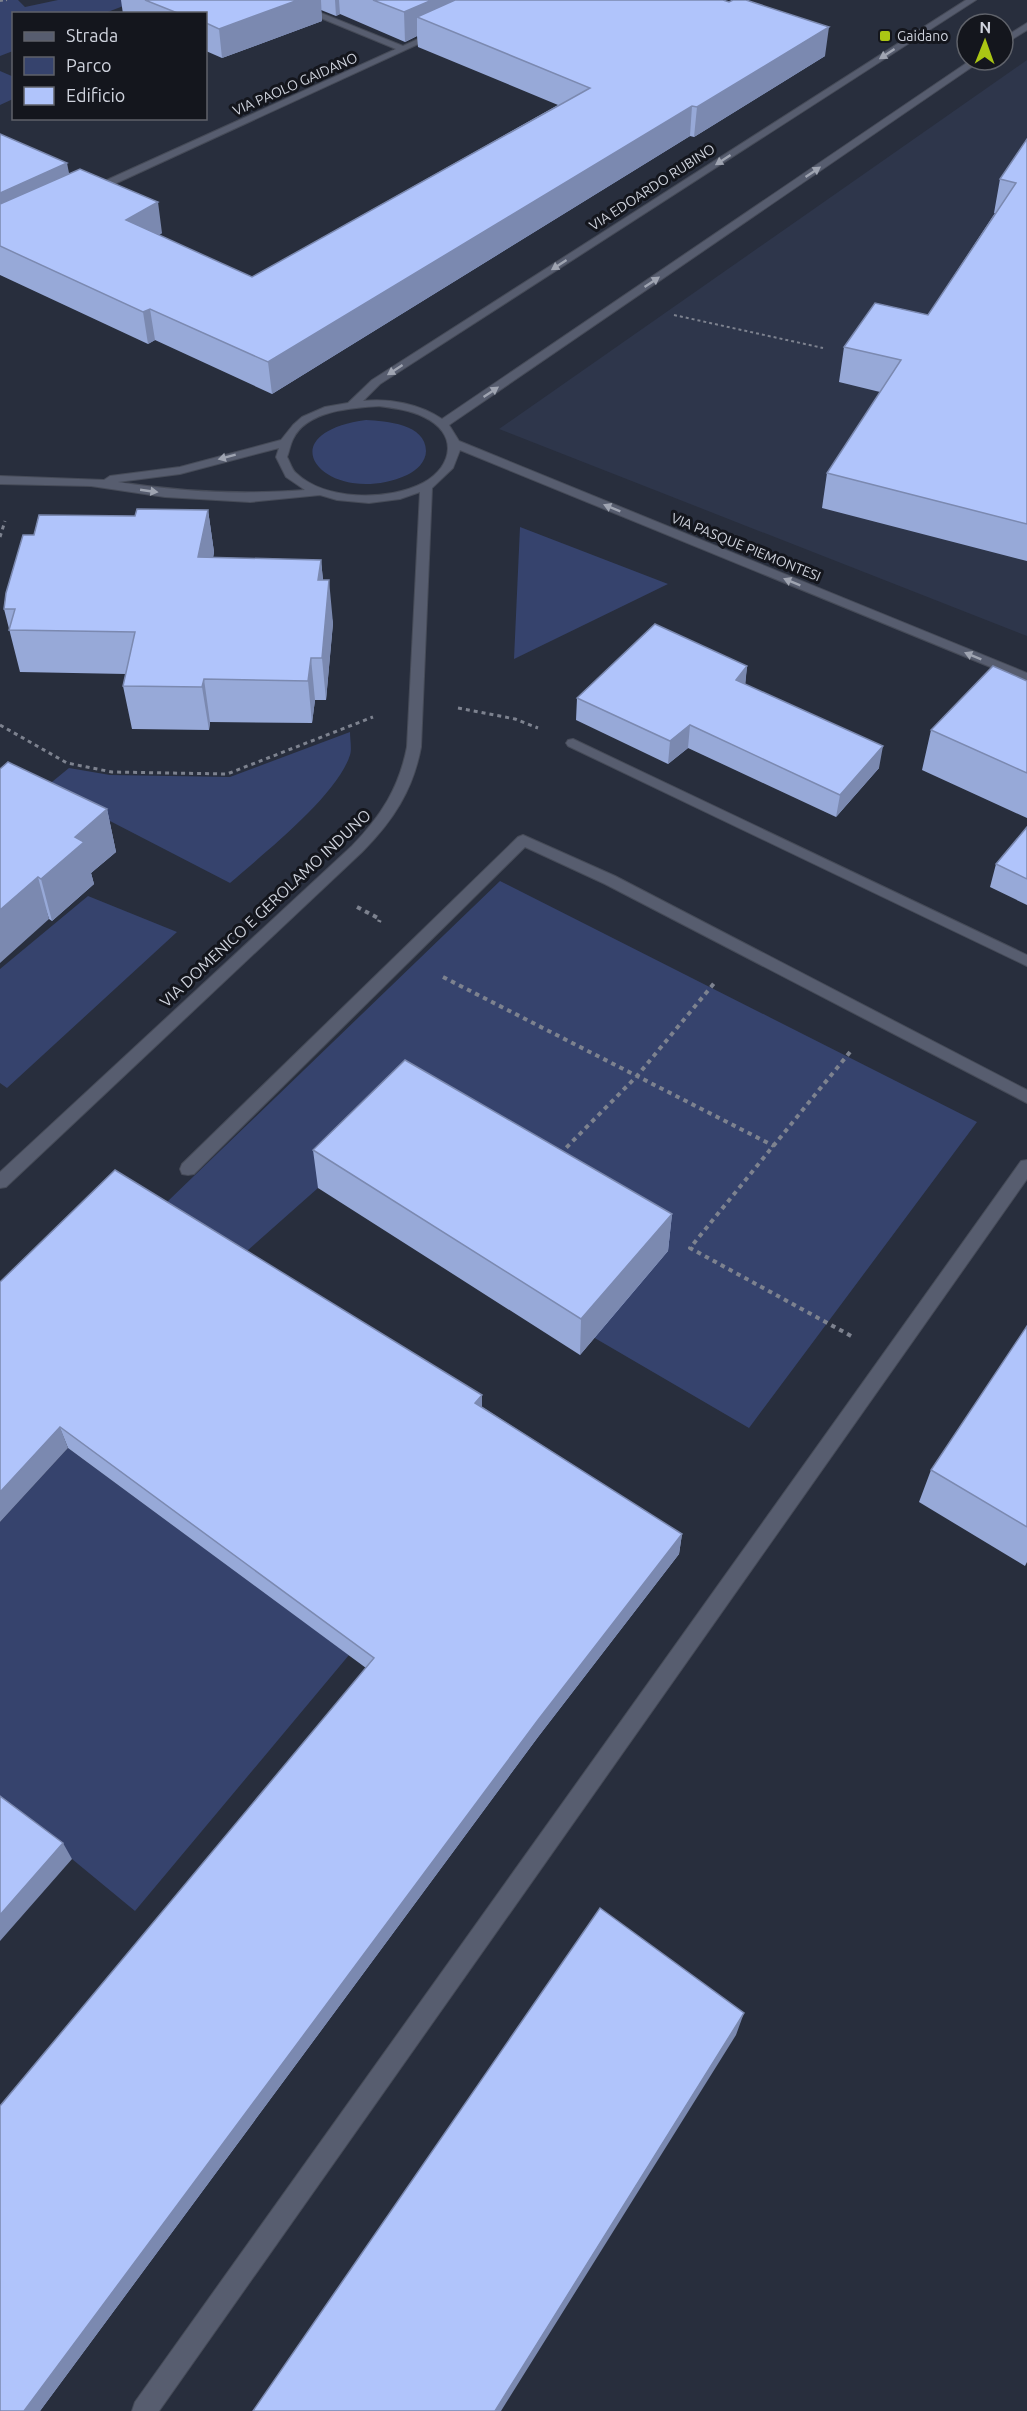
<svg xmlns="http://www.w3.org/2000/svg" width="1027" height="2411" font-family="Ubuntu,sans-serif">
	<style>
		.built { fill: #2e364b }
		.green { fill: #36436d }
		.lines { fill: none; stroke-linecap: round; stroke-linejoin: round }
		.service-casing { stroke: #464b58; stroke-width: 2 }
		.minor-casing { stroke: #464b58; stroke-width: 2 }
		.path-far2 { stroke: #7d828f; stroke-width: 2; stroke-dasharray: 3 3; stroke-linecap: butt }
		.path-far1 { stroke: #7d828f; stroke-width: 3; stroke-dasharray: 4 4; stroke-linecap: butt }
		.path { stroke: #7d828f; stroke-width: 4; stroke-dasharray: 4.5 4.5; stroke-linecap: butt }
		.service { fill: #575d6f; fill-rule: evenodd }
		.minor { fill: #575d6f; fill-rule: evenodd }
		.wall { fill: #97a9d8 }
		.shaded-wall { fill: #7b89b0 }
		.building { fill: #b0c4fb; stroke: #7b89b0; stroke-width: 1.5 }
		.oneway { fill: #9fa4b1 }
		.poi-dot { fill: #abc614; stroke: #14161d; stroke-width: 2 }
		.labels { text-anchor: middle; stroke-width: 6; stroke-linejoin: round; paint-order: stroke }
		.far-poi-label { font-size: 14px; fill: #cfd3dd; stroke: #14161d; text-anchor: start }
		.far-street-label { font-size: 14px; fill: #cfd3dd; stroke: #14161d }
		.street-label { font-size: 16px; fill: #cfd3dd; stroke: #14161d }
	</style>
	<rect width="100%" height="100%" fill="#282e3d"/>
	<!-- built -->
	<path class="built" d="M1027,60V636L499,429L665,313Z"/>
	<!-- green -->
	<path class="green" d="M0,0H18L25,7L58,0H139L105,13L14,14L13,51L0,56Z
		M0,71L14,77L13,99L0,105Z
		M366,420C386,421 426,424 426,451C426,462 416,471 407,475C328,510 262,434 366,420Z
		M520,527L668,584L514,659Z
		M350,732C350,739 352,749 350,755C337,796 263,854 230,883L79,805L25,804L69,768L110,775L230,777Z
		M500,881L977,1122L749,1428L593,1337L668,1251L318,1188L247,1251L167,1202Z
		M88,896L177,932L7,1088L0,1083V969Z
		M68,1448L349,1655L135,1911L72,1859L0,1805V1522Z"/>
	<g class="lines">
		<!-- service casing -->
		<g class="service-casing">
			<path id="service" d="M523,835L615,876L1027,1090V1103L605,884L525,847L194,1174L188,1175L182,1174L180,1169L182,1164L518,837Z"/>
		</g>
		<!-- minor casing -->
		<g class="minor-casing">
			<path id="minor" d="M277,0H289L403,46L433,32L440,34L95,193H87V189L396,49Z
				M966,0H976L380,384L363,401C390,398 419,404 442,419L971,60H982L449,425L459,441L1027,673V682L460,450L453,468L432,488L421,747C413,790 393,821 362,852L6,1187L0,1188V1172L352,846C381,816 399,788 407,747L420,492L400,499L369,503L337,500L320,495L250,502L165,497L91,486L0,484V476L104,480L110,476L180,467L281,440L293,425L302,417L325,407L348,403L372,380ZM379,406C394,408 410,410 424,417C458,433 454,466 423,483C389,501 325,501 296,473C292,470 290,462 287,457C289,452 290,445 293,439C307,410 352,408 379,406ZM279,448L276,457L286,477L305,490C240,495 183,492 118,482L180,474Z
				M1027,23V30L1003,45V38Z
				M573,739L1027,955V966L568,746L566,743L568,740Z
				M1027,1160V1179L159,2411H132L135,2402L1021,1161Z"/>
		</g>
		<!-- path-far2 -->
		<path class="path-far2" d="M0,1L7,0
			M674,315L823,348"/>
		<!-- path-far1 -->
		<path class="path-far1" d="M0,537L5,521
			M458,708L515,719L538,728
			M0,725L67,763L112,772L227,774L373,717"/>
		<!-- path -->
		<path class="path" d="M357,907L380,919L379,922
			M443,977L774,1146
			M850,1052L690,1248L853,1337
			M560,1154L637,1076L716,981"/>
		<!-- service -->
		<use href="#service" class="service"/>
		<!-- minor -->
		<use href="#minor" class="minor"/>
	</g>
	<!-- wall -->
	<path class="wall" d="M121,0H723L825,56L694,137L690,136L272,394L155,340L148,344L0,275V134L69,173L162,233L159,235L252,277L558,105L418,47L417,36L405,42L340,14L336,16L321,10L322,21L222,58L206,51V14H123Z
		M1027,139V561L822,508L827,473L880,392L839,382L844,347L928,315L995,213H994L1000,179Z
		M208,510L214,552L213,558L321,560L323,580L333,623L326,700H315L312,723L210,722L209,730L132,729L123,686L126,674L20,672L4,609L135,516Z
		M747,666L745,684L879,768L836,817L688,748L668,764L576,720L577,698Z
		M1027,681V818L922,770L931,730Z
		M0,769L107,809L116,852L91,873L94,884L52,921L49,919Z
		M1027,827V905L990,887L996,864Z
		M313,1150L672,1214L668,1251L580,1355L318,1188Z
		M0,1282L482,1395V1407L682,1534L679,1554L538,1737L40,2411H0L366,1668L68,1448Z
		M1027,1326V1562L1025,1566L919,1502L931,1470Z"/>
	<!-- shaded-wall -->
	<path class="shaded-wall" d="M298,0H321L322,21L222,58L219,29Z
		M335,0H339L340,14L336,16Z
		M432,0H498L417,17V36L405,42L404,12Z
		M829,27L825,56L694,137L697,107Z
		M692,106L690,136L272,394L268,362Z
		M67,163L73,193L0,227V193Z
		M158,202L162,233L131,251L126,220Z
		M150,309L155,340L148,344L143,312Z
		M208,510L214,552L205,600L198,557Z
		M321,560L325,602L318,580Z
		M329,580L333,623L326,700L322,658Z
		M311,658L315,700L312,723L308,681Z
		M747,666L745,688L736,680Z
		M204,679L210,722L209,730L202,687Z
		M690,725L688,748L668,764L670,741Z
		M883,746L879,768L836,817L840,795Z
		M107,809L116,852L91,873L94,884L52,921L41,879L75,837Z
		M38,877L49,919L0,963V910Z
		M672,1214L668,1251L580,1355L581,1319Z
		M482,1395V1416L475,1403Z
		M60,1427L68,1448L0,1522V1492Z
		M682,1534L679,1554L538,1737L40,2411H24L538,1720Z
		M63,1843L72,1859L0,1941V1915Z
		M744,2013L736,2035L501,2411H495Z"/>
	<!-- building -->
	<path class="building" d="M145,0H298L219,29L206,23V14H180Z
		M373,0H432L404,12Z
		M455,0H723L729,2L733,0H746L829,27L697,107L692,106L268,362L150,309L143,312L0,246V204L80,169L158,202L126,220L252,277L590,88L417,17Z
		M0,134L67,163L0,193Z
		M1027,139V524L827,473L901,360L844,347L875,303L928,315L1016,183L1000,179Z
		M137,509L208,510L198,557L321,560L318,580H329L322,658H311L308,681L204,679L202,687L123,686L135,632L9,630L15,609H4L6,593L23,535H34L39,515L135,516Z
		M655,624L747,666L736,680L883,746L840,795L690,725L670,741L577,698Z
		M993,666L1027,681V773L931,730Z
		M8,762L107,809L75,837L84,842L41,879L38,877L0,910V769Z
		M1027,827V879L996,864Z
		M405,1060L672,1214L581,1319L313,1150Z
		M115,1170L482,1395L475,1403L682,1534L538,1720L24,2411H0V2106L374,1658L60,1427L0,1492V1282Z
		M1027,1326V1527L931,1470Z
		M0,1796L63,1843L0,1915Z
		M600,1908L744,2013L495,2411H253Z"/>
	<!-- one-way arrows -->
	<defs><path id="oneway-solid" d="M-6-.8H1V-3.2L6.5 0L1 3.2V.8H-6Z" transform="scale(1.5)"/></defs>
	<g class="oneway">
		<use href="#oneway-solid" transform="translate(887 54) rotate(147)"/>
		<use href="#oneway-solid" transform="translate(723 160) rotate(147)"/>
		<use href="#oneway-solid" transform="translate(813 172) rotate(-34)"/>
		<use href="#oneway-solid" transform="translate(559 265) rotate(147)"/>
		<use href="#oneway-solid" transform="translate(652 282) rotate(-34)"/>
		<use href="#oneway-solid" transform="translate(395 370) rotate(147)"/>
		<use href="#oneway-solid" transform="translate(491 392) rotate(-34)"/>
		<use href="#oneway-solid" transform="translate(227 457) rotate(165)"/>
		<use href="#oneway-solid" transform="translate(149 491) rotate(8)"/>
		<use href="#oneway-solid" transform="translate(612 508) rotate(-158)"/>
		<use href="#oneway-solid" transform="translate(792 582) rotate(-158)"/>
		<use href="#oneway-solid" transform="translate(973 656) rotate(-158)"/>
	</g>
	<!-- markers -->
	<rect class="poi-dot" x="879" y="30" width="12" height="12" rx="3"/>
	<g class="labels">
		<!-- far-poi labels -->
		<g class="far-poi-label">
			<text x="897" y="41">Gaidano</text>
		</g>
		<!-- far-street labels -->
		<g class="far-street-label">
			<text transform="translate(295 84) rotate(-24)" y="5">VIA PAOLO GAIDANO</text>
			<text transform="translate(652 187) rotate(-33)" y="5">VIA EDOARDO RUBINO</text>
			<text transform="translate(746 547) rotate(22)" y="5">VIA PASQUE PIEMONTESI</text>
		</g>
		<!-- street labels -->
		<g class="street-label">
			<text transform="translate(265 908) rotate(-43)" y="6">VIA DOMENICO E GEROLAMO INDUNO</text>
		</g>
	</g>
	<!-- legend -->
	<rect x="12" y="12" width="195" height="108" fill="#14161d" stroke="#5f626a" stroke-width="1.5"/>
	<rect x="24" y="32" width="30" height="9" fill="#575d6f" stroke="#5f626a" stroke-width="1.5"/>
	<text x="66" y="42" font-size="18" fill="#cfd3dd">Strada</text>
	<rect x="24" y="57" width="30" height="18" fill="#36436d" stroke="#5f626a" stroke-width="1.5"/>
	<text x="66" y="72" font-size="18" fill="#cfd3dd">Parco</text>
	<rect x="24" y="87" width="30" height="18" fill="#b0c4fb" stroke="#5f626a" stroke-width="1.5"/>
	<text x="66" y="102" font-size="18" fill="#cfd3dd">Edificio</text>
	<!-- north arrow -->
	<g transform="translate(985 42) rotate(1)"><circle r="28" fill="#14161d" stroke="#5f626a" stroke-width="1.5"/>
	<path d="M0-4.5L10 22L0 15L-10 22Z" fill="#abc614"/>
	<text y="-9" font-size="16" font-weight="bold" text-anchor="middle" fill="#cfd3dd">N</text>
	</g>
</svg>
